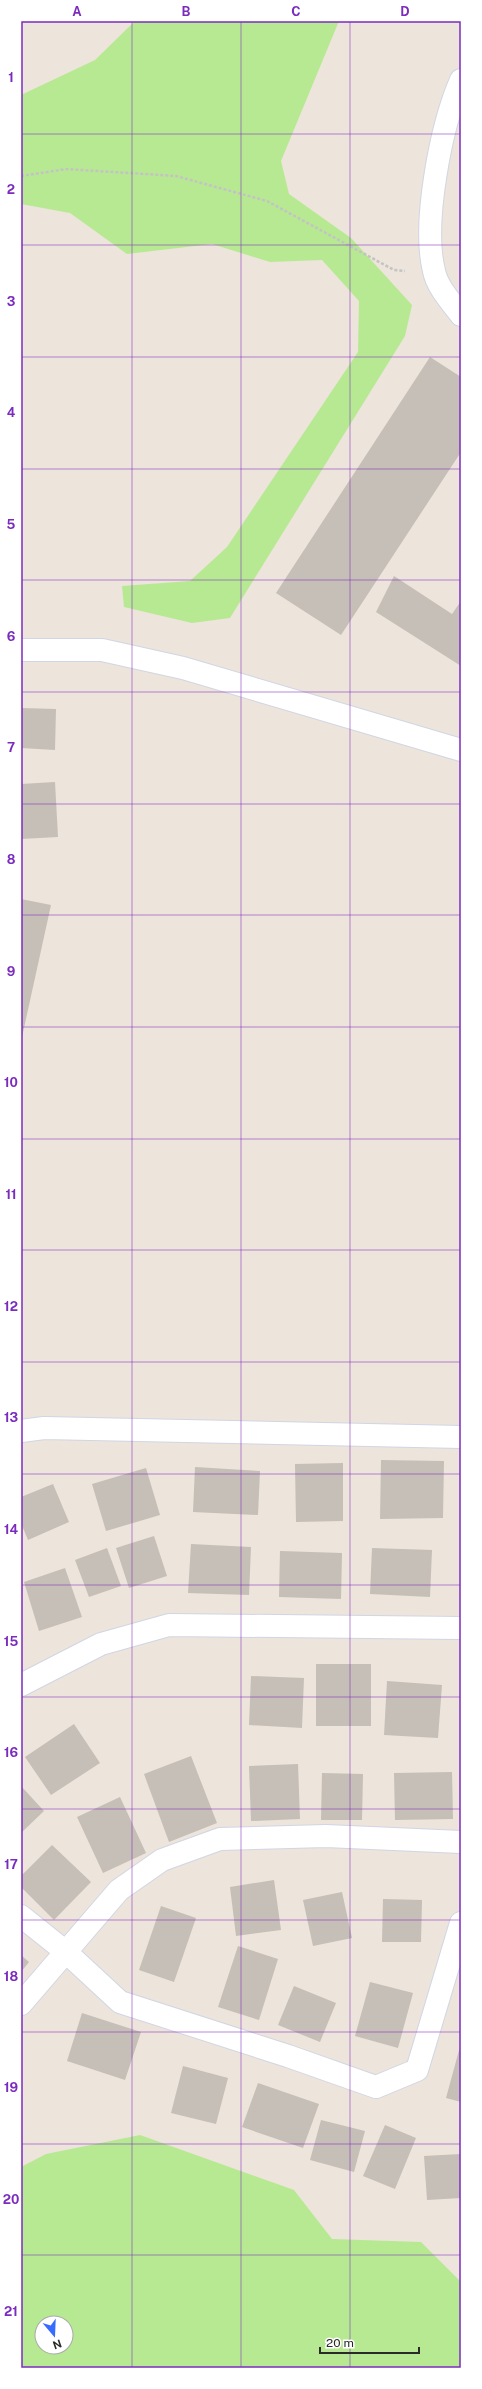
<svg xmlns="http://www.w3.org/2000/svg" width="482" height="2389" font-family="'Public Sans',sans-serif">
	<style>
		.green { fill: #b7e993; fill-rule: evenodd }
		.building { fill: #c5bfb7 }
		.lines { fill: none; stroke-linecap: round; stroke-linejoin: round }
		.street-casing { stroke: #d0d6e4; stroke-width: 24 }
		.secondary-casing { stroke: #d0d6e4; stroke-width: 24 }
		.path { stroke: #c3c3c3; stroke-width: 2.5; stroke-dasharray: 3 2; stroke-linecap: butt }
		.street { stroke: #fff; stroke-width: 22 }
		.secondary { stroke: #fff; stroke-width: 22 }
		.grid { fill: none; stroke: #7b2cbf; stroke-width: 1; stroke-opacity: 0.55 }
		.neatline { fill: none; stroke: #7b2cbf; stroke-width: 1.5 }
		.grid-label { font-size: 13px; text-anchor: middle; font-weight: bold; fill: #7b2cbf }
	</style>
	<rect width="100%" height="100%" fill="#ede4db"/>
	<!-- green -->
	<path class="green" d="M135,21H339L281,161L289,194L351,238L412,305L405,336L230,618L192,623L124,607L122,586L190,581L227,547L358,352L359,301L322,260L270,262L212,244L127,254L70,213L21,204V95L95,60Z
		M140,2135L294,2190L332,2239L421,2242L461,2282V2368H21V2167L46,2154ZM42,2323H66V2347H42Z"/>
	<!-- building -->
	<path class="building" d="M430,357L461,377V452L341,635L276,593Z
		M394,576L452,614L461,601V666L376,612Z
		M21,708L56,709L55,750L21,748Z
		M55,782L58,837L21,839V784Z
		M21,899L51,905L22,1037L21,1036Z
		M381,1460L444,1461L443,1518L380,1519Z
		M343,1463V1521L296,1522L295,1464Z
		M195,1467L260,1471L258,1515L193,1512Z
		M146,1468L160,1515L106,1531L92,1484Z
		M53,1484L69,1522L28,1540L21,1523V1497Z
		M154,1536L167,1576L129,1588L116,1548Z
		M191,1544L251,1547L249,1595L188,1593Z
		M107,1548L121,1586L89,1597L75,1560Z
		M372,1548L432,1550L430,1597L370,1594Z
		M280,1551L342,1553L341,1599L279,1597Z
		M65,1568L82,1617L39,1631L24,1582Z
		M316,1664H371V1726H316Z
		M251,1676L304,1678L302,1728L249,1725Z
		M387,1681L442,1685L438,1738L384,1735Z
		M74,1724L100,1763L51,1795L25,1757Z
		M191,1756L217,1823L169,1842L144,1774Z
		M298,1764L300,1819L251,1821L249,1766Z
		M452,1772L453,1819L395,1820L394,1773Z
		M322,1773L363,1774L362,1820H321Z
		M21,1786L44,1811L21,1833Z
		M120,1797L146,1853L103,1873L77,1817Z
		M52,1845L91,1882L54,1920L21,1887V1876Z
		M274,1880L281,1930L236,1936L230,1887Z
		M342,1892L352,1938L313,1946L303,1900Z
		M383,1899L422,1900L421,1942H382Z
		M161,1906L196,1918L174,1982L139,1970Z
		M238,1946L278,1959L259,2020L218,2007Z
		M21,1955L29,1962L21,1972Z
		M370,1982L413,1993L398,2048L355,2036Z
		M294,1986L336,2003L320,2042L278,2025Z
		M82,2013L141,2032L125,2080L67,2061Z
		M461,2043V2102L446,2098Z
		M183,2066L228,2078L216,2124L171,2113Z
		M258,2083L319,2104L303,2148L242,2127Z
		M321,2120L365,2131L354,2172L310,2160Z
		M385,2125L416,2138L395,2189L363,2176Z
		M461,2154V2198L427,2200L424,2156Z"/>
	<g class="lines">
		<!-- street casing -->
		<g class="street-casing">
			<path id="street" d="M461,80C441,126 422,223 434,271C437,287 452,303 461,315
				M21,1431L44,1428L461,1437
				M21,1916L66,1952L120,2002L288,2056L376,2087L417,2070L461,1923
				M21,2004L119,1890L162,1860L220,1839L326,1836L461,1842"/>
		</g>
		<!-- secondary casing -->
		<g class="secondary-casing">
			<path id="secondary" d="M21,650H102L183,668L461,750
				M21,1685L101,1644L169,1625L461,1628"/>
		</g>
		<!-- path -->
		<path class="path" d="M21,176L66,169L176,176L267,201L394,270L405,271"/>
		<!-- street -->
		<use href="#street" class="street"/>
		<!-- secondary -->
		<use href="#secondary" class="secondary"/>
	</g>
	<!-- grid -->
	<path class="grid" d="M132,21V2368M241,21V2368M350,21V2368M21,134H461M21,245H461M21,357H461M21,469H461M21,580H461M21,692H461M21,804H461M21,915H461M21,1027H461M21,1139H461M21,1250H461M21,1362H461M21,1474H461M21,1585H461M21,1697H461M21,1809H461M21,1920H461M21,2032H461M21,2144H461M21,2255H461"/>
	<!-- border -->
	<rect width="482" height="2389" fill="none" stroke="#ffffff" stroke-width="44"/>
	<!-- north arrow -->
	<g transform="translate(54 2335) rotate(161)"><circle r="19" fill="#ffffff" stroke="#aaaaaa"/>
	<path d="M0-3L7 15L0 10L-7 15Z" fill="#366cff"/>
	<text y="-6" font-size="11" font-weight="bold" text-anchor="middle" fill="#2a2a2a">N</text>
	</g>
	<!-- scale -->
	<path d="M320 2347v6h99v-6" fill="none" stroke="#2a2a2a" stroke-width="2"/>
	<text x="326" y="2347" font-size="12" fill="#2a2a2a" stroke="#ffffff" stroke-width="3" paint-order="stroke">20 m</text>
	<rect x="22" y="22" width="438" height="2345" class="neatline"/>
	<g class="grid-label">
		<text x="77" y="16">A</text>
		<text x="186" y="16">B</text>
		<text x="296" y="16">C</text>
		<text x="405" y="16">D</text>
		<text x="11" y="82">1</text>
		<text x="11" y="194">2</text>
		<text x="11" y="306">3</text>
		<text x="11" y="417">4</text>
		<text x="11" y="529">5</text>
		<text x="11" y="641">6</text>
		<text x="11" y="752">7</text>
		<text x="11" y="864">8</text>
		<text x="11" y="976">9</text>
		<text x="11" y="1087">10</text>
		<text x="11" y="1199">11</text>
		<text x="11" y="1311">12</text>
		<text x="11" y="1422">13</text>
		<text x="11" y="1534">14</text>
		<text x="11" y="1646">15</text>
		<text x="11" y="1757">16</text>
		<text x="11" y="1869">17</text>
		<text x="11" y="1981">18</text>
		<text x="11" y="2092">19</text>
		<text x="11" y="2204">20</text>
		<text x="11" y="2316">21</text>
	</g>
</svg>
